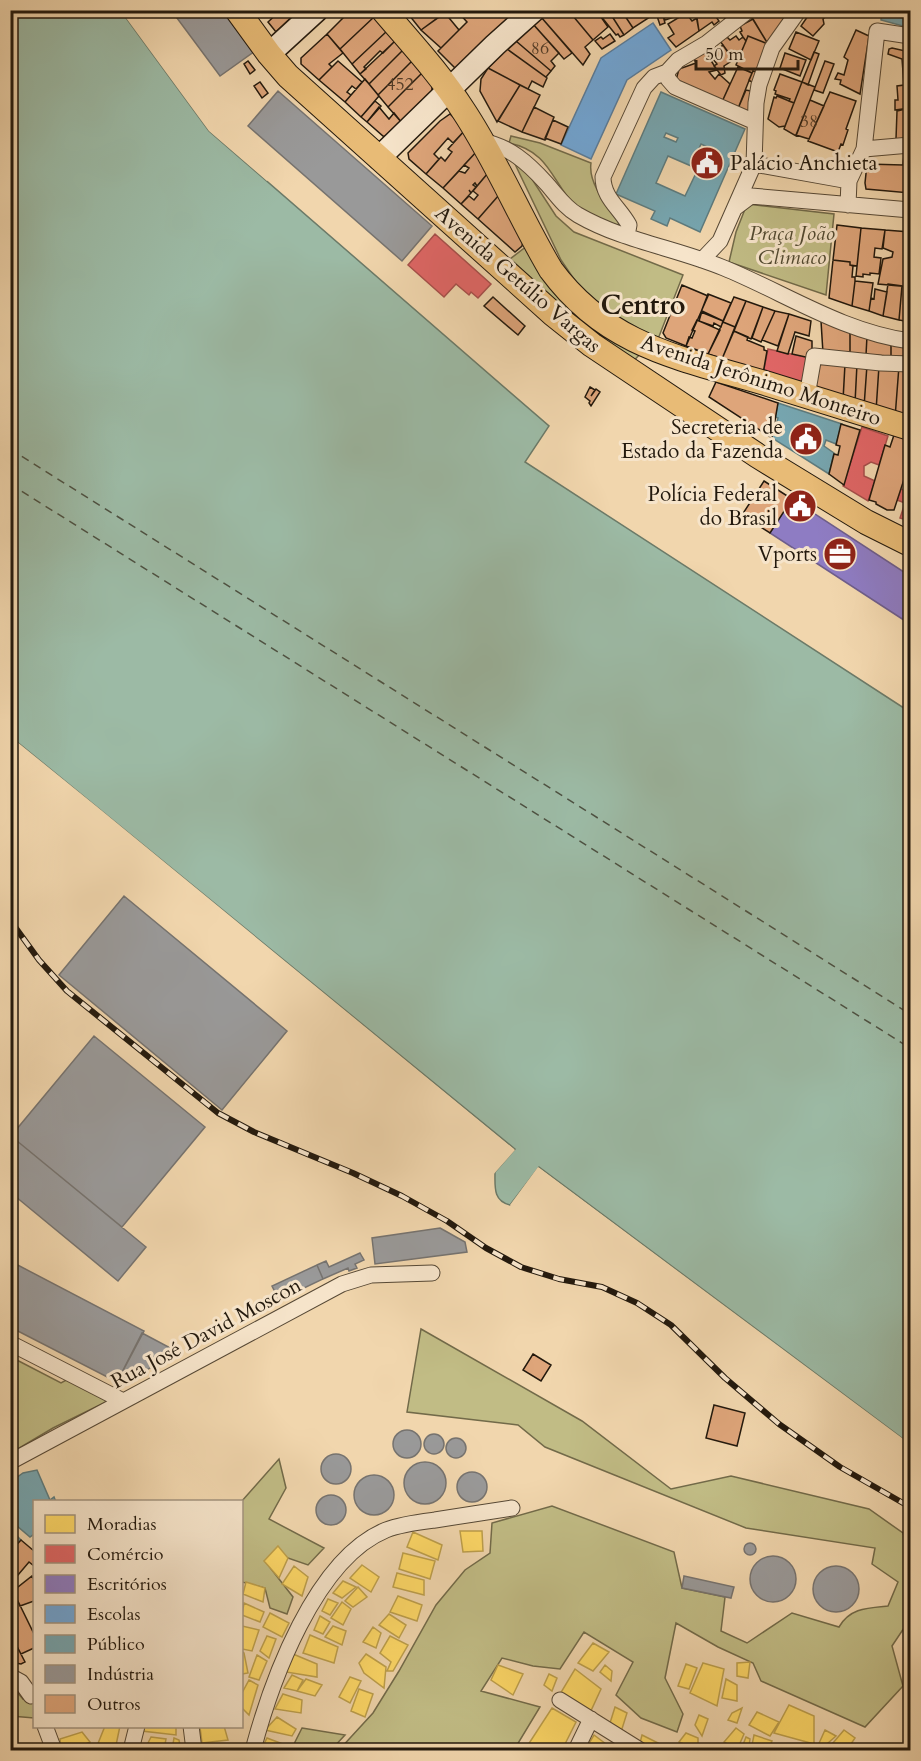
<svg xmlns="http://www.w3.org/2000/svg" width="921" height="1761" font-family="Cardo,serif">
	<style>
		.green { fill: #c1bc85; stroke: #726a49; stroke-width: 1.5 }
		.water { fill: #9cbaa5; stroke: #6c7a68; stroke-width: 1.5 }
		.pier { fill: #f1d6ad }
		.homes { fill: #ffd966; stroke: #bd9f4b; stroke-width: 1.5 }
		.shops { fill: #e06666; stroke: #a74f4b; stroke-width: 1.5 }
		.offices { fill: #8e7cc3; stroke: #6e5e8c; stroke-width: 1.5 }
		.schools { fill: #6fa8dc; stroke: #587d9e; stroke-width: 1.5 }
		.public { fill: #76a5af; stroke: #5d7b7e; stroke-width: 1.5; fill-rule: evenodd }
		.industry { fill: #999; stroke: #76736f; stroke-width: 1.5 }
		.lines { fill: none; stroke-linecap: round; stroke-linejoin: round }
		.ferry { stroke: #4d5142; stroke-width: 1.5; stroke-dasharray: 8 6; stroke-linecap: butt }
		.building { fill: #dea57a; stroke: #23190d; stroke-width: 1.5 }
		.street-casing { stroke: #564835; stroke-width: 17 }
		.secondary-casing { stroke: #23190d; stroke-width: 25 }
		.primary-casing { stroke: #23190d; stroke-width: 26 }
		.street { stroke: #f6e4ca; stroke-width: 15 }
		.secondary { stroke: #f6e4ca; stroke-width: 22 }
		.primary { stroke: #e8bb76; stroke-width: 24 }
		.rail-casing { stroke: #23190d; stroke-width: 6 }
		.rail { stroke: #f6e4ca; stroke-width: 4; stroke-dasharray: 11; stroke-linecap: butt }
		.labels { text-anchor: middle; stroke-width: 6; stroke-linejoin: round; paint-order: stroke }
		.number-label { font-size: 18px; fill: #523c28 }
		.poi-label { font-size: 21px; fill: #23190d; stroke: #f6e4ca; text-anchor: end }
		.park-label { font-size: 21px; font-style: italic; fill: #524a31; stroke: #f6e4ca }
		.street-label { font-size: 21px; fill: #23190d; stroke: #f6e4ca }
		.district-label { font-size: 27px; font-weight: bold; fill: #23190d; stroke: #f6e4ca }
	</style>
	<rect width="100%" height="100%" fill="#f1d6ad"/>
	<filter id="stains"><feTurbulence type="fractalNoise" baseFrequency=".00333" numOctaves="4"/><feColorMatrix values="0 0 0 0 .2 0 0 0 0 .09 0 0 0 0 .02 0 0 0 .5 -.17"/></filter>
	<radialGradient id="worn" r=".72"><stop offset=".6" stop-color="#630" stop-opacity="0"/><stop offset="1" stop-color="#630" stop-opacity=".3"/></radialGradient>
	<!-- green -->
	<path class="green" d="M511,136L540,143L591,163C588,183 606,204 618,220L619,227C607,222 590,218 580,210C552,187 553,152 509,143Z
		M514,162L528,173L556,216L574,232L683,275L658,339L618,322L578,285L561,260Z
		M747,204L834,214L826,295L729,262L736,232Z
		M527,246L640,354L629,366L506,262Z
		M421,1329L582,1421L671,1489L731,1476L869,1509L903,1533L910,1554V1619L892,1646L903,1686L865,1727L761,1681L753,1663L718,1647L676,1623L665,1678L683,1714L677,1732L641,1718L616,1695L633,1662L584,1632L560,1669L533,1666L502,1658L481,1691L540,1707L514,1750H339L373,1713L399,1671L436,1605L465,1570L490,1553L492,1523L552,1506L674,1552L682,1588L725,1597L721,1631L747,1643L792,1613L839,1627C850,1608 867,1608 888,1606L898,1582L872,1564L875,1548L746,1528L545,1447L518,1425L407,1412Z
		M11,1357L61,1383L70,1378L108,1401L53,1428L11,1453Z
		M279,1459L286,1488L269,1519L324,1548L308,1565L288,1558L265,1561L293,1597L287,1614L270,1608L265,1588L242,1582L241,1502Z
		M11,1688L17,1692L23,1699L34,1694V1718L11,1716Z
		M302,1728L345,1735L331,1750H311L309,1745L298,1750H291Z"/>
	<!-- water -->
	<path class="water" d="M10,11H121L209,131L549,426L525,462L910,712V1444L539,1167L510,1205C493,1201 495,1187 495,1172L515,1149L11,737Z"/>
	<!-- pier -->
	<path class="pier" d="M124,10L211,129L269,179L267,181L209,131L121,11Z
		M11,737L101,810L515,1150L492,1176V1171L511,1150L10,741Z
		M538,1167L910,1444V1447L539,1171L512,1207L510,1205Z"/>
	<!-- homes -->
	<path class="homes" d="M460,1531H482L483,1551L463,1552Z
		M413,1532L442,1545L438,1560L407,1547Z
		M278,1546L288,1558L279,1578L264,1561Z
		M403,1553L435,1561L430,1579L399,1569Z
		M362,1565L379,1577L371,1592L350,1578Z
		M294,1566L308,1577L302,1596L282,1584Z
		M397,1573L424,1580V1595L393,1587Z
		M343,1581L356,1587L342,1598L333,1593Z
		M246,1582L265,1588L263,1602L243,1594Z
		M358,1587L367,1597L353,1607L345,1601Z
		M398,1596L422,1605L417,1621L390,1612Z
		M328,1599L338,1603L330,1615L322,1611Z
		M342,1602L351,1609L343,1625L331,1618Z
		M244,1603L264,1612L260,1622L242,1615Z
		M270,1613L289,1623L282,1637L263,1627Z
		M389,1614L406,1625L399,1638L379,1625Z
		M320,1616L330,1622L323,1634L314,1630Z
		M242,1626L259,1630L252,1651L242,1649Z
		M333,1626L346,1631L342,1645L325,1637Z
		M373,1627L381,1633L376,1648L363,1642Z
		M310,1635L338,1647L334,1663L303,1653Z
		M267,1636L276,1639L269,1658L260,1651Z
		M390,1636L408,1645L393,1671H387L391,1662L380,1653Z
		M593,1643L609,1652L593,1671L578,1663Z
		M242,1652L244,1653L248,1673L242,1674Z
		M293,1654L317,1664V1677L286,1672Z
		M366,1654L386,1667L384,1688L364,1673L359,1663Z
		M257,1655L267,1661L259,1680L249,1677Z
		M750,1662L748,1678L737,1676V1663Z
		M703,1663L724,1669L717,1706L690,1693Z
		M686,1664L697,1668L689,1689L678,1686Z
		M498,1665L523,1674L513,1695L491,1680Z
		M605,1665L612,1671L611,1681L600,1672Z
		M575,1669L601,1689L589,1715L560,1694Z
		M549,1674L557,1678L552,1691L544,1685Z
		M292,1675L303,1680L297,1691L284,1688Z
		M350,1677L361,1681L350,1703L339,1697Z
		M306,1679L322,1685L315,1696L297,1691Z
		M726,1679L737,1685V1701L722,1698Z
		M249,1680L258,1685L249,1715L242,1708V1693Z
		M359,1689L373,1694L365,1717L351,1711Z
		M283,1694L302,1700L301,1713L275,1709Z
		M789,1705L814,1716V1744L774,1733Z
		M615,1707L627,1713L621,1732L610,1723Z
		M552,1708L576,1722L562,1750H531L526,1748Z
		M742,1708L737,1723L728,1720L732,1713Z
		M757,1712L779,1722L770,1736L749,1725Z
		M699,1715L708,1719L702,1736L695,1725Z
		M277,1717L296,1729L292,1736L265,1730Z
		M105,1726H120L115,1750L97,1746Z
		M144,1726H176V1735L142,1731Z
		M224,1726L228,1740L202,1743L200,1727Z
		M736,1728L744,1734L737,1750L724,1742Z
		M825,1730L836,1736L820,1750H816Z
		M844,1730L855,1738L847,1750H827Z
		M82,1732L90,1742L73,1750H61L60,1739Z
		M686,1733L698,1738V1750L679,1742Z
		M594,1735L614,1750H585Z
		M642,1735L658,1743L657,1750H651L640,1743Z
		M754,1735L772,1741L768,1750L752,1745Z
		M151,1737L166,1739L164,1750L145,1749Z
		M746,1737L750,1739L749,1746L753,1749L752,1750H741Z
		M174,1738L179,1740L181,1750H172Z
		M267,1738L288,1746L286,1750H261Z
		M203,1745H230V1750H204Z"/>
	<!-- shops -->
	<path class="shops" d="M435,234L491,284L478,298L471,292L469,295L456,284L444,297L408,265Z
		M768,349L810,358L801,388L763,374Z
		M862,427L888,436L879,465L871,462L864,466V476L875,481L868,501L843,486Z
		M910,461V483L904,480Z
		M910,488V521L900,518L905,503L897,500L901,489L910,491Z"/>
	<!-- offices -->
	<path class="offices" d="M792,499L910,576V624L770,533Z"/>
	<!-- schools -->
	<path class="schools" d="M653,23L671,50L627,80L591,159L561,145L601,58Z"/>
	<!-- public -->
	<path class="public" d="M882,10H910V28L881,20Z
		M661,92L745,129L700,232L670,218L667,226L651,219L655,211L616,194ZM666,133L678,138L676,142L664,137ZM701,144L712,149L708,155L698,151ZM668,156L698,169L685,196L656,183Z
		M778,403L842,424L836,444L826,440L824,446L834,453L829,474L772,438L774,424L776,425L778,418L775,417Z
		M37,1470L50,1500L54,1497L56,1502H34V1534L30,1537L10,1520V1474L12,1472L16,1478L23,1473Z
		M14,1533L21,1540L10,1552V1534L12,1535Z"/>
	<!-- industry -->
	<path class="industry" d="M171,10H224L255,51L220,76Z
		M278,91L432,226L402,261L248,126Z
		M124,896L287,1031L222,1110L59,975Z
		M94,1036L205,1127L122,1227L11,1136Z
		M11,1136L146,1247L118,1281L10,1192Z
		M440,1228L465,1242L467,1252L375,1264L372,1238Z
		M360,1253L364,1260L355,1264L357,1268L349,1271L348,1268L323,1279L317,1265L326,1261L329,1267Z
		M10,1261L144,1331L117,1382L10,1327Z
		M317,1265L323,1279L279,1300L272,1286Z
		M142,1333L176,1351L177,1354L120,1384L117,1382Z
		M393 1444a14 14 0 1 1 28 0a14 14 0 1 1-28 0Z
		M424 1444a10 10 0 1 1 20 0a10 10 0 1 1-20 0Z
		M446 1448a10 10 0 1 1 20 0a10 10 0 1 1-20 0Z
		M321 1469a15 15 0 1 1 30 0a15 15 0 1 1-30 0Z
		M404 1483a21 21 0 1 1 42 0a21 21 0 1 1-42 0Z
		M457 1487a15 15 0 1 1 30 0a15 15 0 1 1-30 0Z
		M354 1495a20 20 0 1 1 40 0a20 20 0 1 1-40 0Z
		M316 1510a15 15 0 1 1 30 0a15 15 0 1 1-30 0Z
		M744 1549a6 6 0 1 1 12 0a6 6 0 1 1-12 0Z
		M750 1579a23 23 0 1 1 46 0a23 23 0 1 1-46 0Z
		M813 1589a23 23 0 1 1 46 0a23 23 0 1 1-46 0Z
		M684,1576L734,1587L731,1598L682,1588Z"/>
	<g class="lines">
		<!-- ferry -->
		<path class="ferry" d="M10,449L910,1014
			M10,484L910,1048"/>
	</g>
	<!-- building -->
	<path class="building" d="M281,10H299L276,32L268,22Z
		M351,10H365L368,13L370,11L375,16L340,49L327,34Z
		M405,10H448L421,30Z
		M456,10H470L474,15L479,10H500L512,22L458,71L438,51L467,22Z
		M500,10H518L512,22Z
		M548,10H568L593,40L585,47L590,54L583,65L541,17Z
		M568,10H596L608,27L593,40Z
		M596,10H608L624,35L620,37L618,34L616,35Z
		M608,10H621L633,28L624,35Z
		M625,10H648L650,17L633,28L625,16H627Z
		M665,10H685L686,13L665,20L662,12Z
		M695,10H714L712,11L719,21L714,25L712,22L699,31Z
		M722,10H736L725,19Z
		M763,10H791L768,44L752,18Z
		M814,10H827L830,12L823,19L824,24L813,36L801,26L810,13L811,14Z
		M662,12L665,23L660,25L656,13Z
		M445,13L459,30L441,48L421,30Z
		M686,13L692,21L697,18L699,31L676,47L668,38L674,34L668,24Z
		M375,16L387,31L352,64L340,49Z
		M541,17L572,53L564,59L533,24Z
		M753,19L768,44L748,36L746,41L743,37L740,32L742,31L740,26Z
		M533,24L559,53L551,61L555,66L551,71L516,41Z
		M856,30L869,36L860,94L840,84L841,80L835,79L838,73L844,75L848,60L844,57Z
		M387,31L395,41L383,53L380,51L364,67L366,69L360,74L352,64Z
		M796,32L819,41L811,60L789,49Z
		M327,34L343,53L329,64L332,67L319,80L301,64V58Z
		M610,34L615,41L602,49L595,41L601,37L603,39Z
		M736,36L739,40L743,37L746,41L739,57L736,59L733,54L731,56L720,41L727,37L730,40Z
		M748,36L768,44L759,73L753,71L752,73L736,65Z
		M395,41L403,50L369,84L360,74Z
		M516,41L551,71L546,77L507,49Z
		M723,45L733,60L724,66L725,73L721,75L714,66L717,64L710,55Z
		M892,48L910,52V108L895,110V100H898L897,86L904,85L902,59L888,54L889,49Z
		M507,49L547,78L543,87L532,81L528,89L488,68Z
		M403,50L412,61L378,95L369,84Z
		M705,51L717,70L709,72L715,79L719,74L730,84L721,104L676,80L679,69L696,63L694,58Z
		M814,52L819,54L808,85L802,82Z
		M785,53L806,60L800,76L780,68Z
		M248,61L255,70L250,74L244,64Z
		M338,61L362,82L356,89L352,86L347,92L351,95L345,102L319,80Z
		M412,61L422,73L388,107L378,95Z
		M825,61L834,64L823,93L814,90Z
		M738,67L752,73L737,111L721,104Z
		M488,68L520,85L497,122L480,91L481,79Z
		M753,71L759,73L752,116L737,111L746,90L751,91L753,83L749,80Z
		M422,73L432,85V92L402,123L388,107Z
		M780,74L802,82L794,103L789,101L790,99L775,94L776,91L774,90Z
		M365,79L379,96L361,117L345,102Z
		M260,82L268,93L262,98L254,86Z
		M802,82L815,87L796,136L784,129Z
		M520,85L540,95L522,132L498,121Z
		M830,92L856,101L846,129L848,130L843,145L841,144L838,152L808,141Z
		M777,96L794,103L785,126L779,127L768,119L774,97L776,98Z
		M810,100L824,106L809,139L796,135Z
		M375,101L381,106L367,122L361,117Z
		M379,107L389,119L394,113L402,123L387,137L383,136L367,122Z
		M534,107L554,117L545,140L522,132Z
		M910,108V144L896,139L897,111Z
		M450,114L466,129L453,143L448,138L434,154L439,159L426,174L409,159L408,153L440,121Z
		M553,120L568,127L561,144L545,138Z
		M466,129L477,151L443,188L426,174L441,157L445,161L452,152L448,149Z
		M477,151L488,173L477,186L475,183L473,185L476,187L471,193L469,190L471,193L461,204L443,188L459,171L465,173L469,168L464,165Z
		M910,153V193L866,189L865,183L867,164L903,165L904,155Z
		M488,173L499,195L478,219L461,204L469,196L474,200L478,195L473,191Z
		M499,195L523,241L522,246L515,252L478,219Z
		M837,225L861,228L857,266L850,265V262L833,260Z
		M861,228L885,230L882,249L875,248L874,257L881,258L879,274L870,273V275L863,274V277L856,276Z
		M885,230L910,232V287L878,284L883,259L892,257L893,252L883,248Z
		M833,260L850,262V265L853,266L852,277H855V281L852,306L829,298Z
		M855,281L873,283L869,311L852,306Z
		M888,284L902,286L899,320L883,316Z
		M682,285L708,296L686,346L666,338L663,333Z
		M902,286L910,287V322L899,320Z
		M875,289L887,292L883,316L869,311L871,298L874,299Z
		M708,294L731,303L723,321L701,312Z
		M493,297L525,326L518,335L484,306Z
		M734,297L746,301L735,327L723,322Z
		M746,301L763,307L751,339L734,331Z
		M763,307L775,311L761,342L752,338Z
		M702,311L723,321L721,327L714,323L713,326L699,321Z
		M775,311L789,314L778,346L762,340Z
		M789,314L811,321L809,336L795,332L788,354L777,351Z
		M697,320L720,330L708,354L686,346L689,337L692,338L695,331L692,330Z
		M821,321L850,331V354L823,353Z
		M723,322L735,327L722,359L708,354Z
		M734,331L748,337L747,340L764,347V350L767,351L763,374L722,359Z
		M850,331L867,336L866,355L850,354Z
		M796,336L812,341V355L810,358L792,354Z
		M867,336L891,344V356L866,355Z
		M891,344L910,346V357L891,356Z
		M820,362L845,364L843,401L815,391Z
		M845,364H857L855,403L843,400Z
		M857,364L867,365L864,407L855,403Z
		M867,365L879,366L876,411L864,407Z
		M879,366H899L895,418L876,411Z
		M899,366H910V423L895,418Z
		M716,382L778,403L772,438L709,397Z
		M590,387L595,390L591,396L596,389L600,392L591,406L589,403L590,401L585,397Z
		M841,424L860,430L844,485L829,474L834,454L838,455L840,446L836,445Z
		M894,435L908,439L904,452L910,454V461L894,510H887L876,504V502L869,500L885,445L890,447Z
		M764,481L792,499L770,533L742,515Z
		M533,1354L551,1365L541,1381L523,1370Z
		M714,1405L745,1413L737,1446L706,1438Z
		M21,1540L34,1551V1566L29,1562L12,1582L10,1552Z
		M32,1576L34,1580V1601L20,1606L13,1591Z
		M13,1591L34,1634V1648L21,1654L10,1633V1592Z
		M10,1633L25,1662L21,1664L10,1662Z"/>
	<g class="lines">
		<!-- street casing -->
		<g class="street-casing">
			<path id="street" d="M667,72L668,79L675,87L755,122
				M482,141C509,146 528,163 546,183C556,194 564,207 578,215C623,241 676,248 724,268C785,293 843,332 910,341
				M864,149L910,145
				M754,164L849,181
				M848,205L849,181L864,149L877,31L910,36
				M735,208L751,196L910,210
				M627,236L629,225C620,208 603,198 603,177L644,88L654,77L667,72L678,60L707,43L749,10
				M702,260L720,241L754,164L756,103L759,85L772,48L799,10
				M807,396L814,356L881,363L910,364
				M10,1343L123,1401
				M10,1462L342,1284L371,1275L432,1273
				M10,1676L21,1682L31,1696
				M560,1700L640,1750
				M45,1726L54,1750
				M191,1726L194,1750
				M131,1750L137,1726
				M253,1750C271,1682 315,1559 386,1530C401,1524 419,1522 435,1520C461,1516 486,1512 512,1508
				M576,1750L591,1719"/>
		</g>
		<!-- secondary casing -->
		<g class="secondary-casing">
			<path id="secondary" d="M269,54L317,10
				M379,158L495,45L534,10"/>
		</g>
		<!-- primary casing -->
		<g class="primary-casing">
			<path id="primary" d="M237,10L269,54L288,76L553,314L592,345L758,456L866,522L910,544
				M383,10C411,43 440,74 463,110C497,161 520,218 551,270C607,346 680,358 765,383C814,398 862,413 910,428"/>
		</g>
		<!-- street -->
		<use href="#street" class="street"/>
		<!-- secondary -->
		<use href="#secondary" class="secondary"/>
		<!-- primary -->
		<use href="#primary" class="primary"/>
		<!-- rail casing -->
		<g class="rail-casing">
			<path id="rail" d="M10,920L39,960L67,991L218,1113L254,1132L353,1173L402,1196L447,1221L486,1248L521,1267L559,1279L602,1287L637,1303L671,1325L725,1378L779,1424L840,1467L910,1507"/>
		</g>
		<!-- rail -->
		<use href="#rail" class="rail"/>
	</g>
	<!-- icons -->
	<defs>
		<g id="civic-disc" transform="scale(1.725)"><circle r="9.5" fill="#8f2418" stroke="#f6e4ca"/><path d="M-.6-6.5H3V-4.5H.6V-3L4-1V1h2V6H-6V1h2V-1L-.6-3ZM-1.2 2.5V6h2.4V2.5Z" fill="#fff"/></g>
		<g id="office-disc" transform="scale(1.725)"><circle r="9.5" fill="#8f2418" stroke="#f6e4ca"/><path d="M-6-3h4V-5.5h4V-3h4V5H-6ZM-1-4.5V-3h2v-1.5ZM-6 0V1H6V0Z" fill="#fff"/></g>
	</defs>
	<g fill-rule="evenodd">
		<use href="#civic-disc" x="707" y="163"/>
		<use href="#civic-disc" x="806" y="439"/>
		<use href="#civic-disc" x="800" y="506"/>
		<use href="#office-disc" x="840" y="554"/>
	</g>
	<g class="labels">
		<!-- number labels -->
		<g class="number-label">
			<text x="540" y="54">86</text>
			<text x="400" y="90">452</text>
			<text x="809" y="127">38</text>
		</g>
		<!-- poi labels -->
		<g class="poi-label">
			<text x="730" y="170" text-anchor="start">Palácio Anchieta</text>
			<text x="783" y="434">Secreteria de<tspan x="783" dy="24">Estado da Fazenda</tspan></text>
			<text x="777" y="501">Polícia Federal<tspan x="777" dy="24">do Brasil</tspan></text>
			<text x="817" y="561">Vports</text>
		</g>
		<!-- park labels -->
		<g class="park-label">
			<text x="792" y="240">Praça João<tspan x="792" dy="24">Climaco</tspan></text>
		</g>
		<!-- street labels -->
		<g class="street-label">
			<text transform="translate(518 279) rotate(41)" y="7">Avenida Getúlio Vargas</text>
			<text transform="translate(761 380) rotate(18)" y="7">Avenida Jerônimo Monteiro</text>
			<text transform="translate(206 1333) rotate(-28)" y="7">Rua José David Moscon</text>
		</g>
		<!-- district labels -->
		<g class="district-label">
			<text x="643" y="314">Centro</text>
		</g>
	</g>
	<!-- margin -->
	<rect width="921" height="1761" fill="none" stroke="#f1d6ad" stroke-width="36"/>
	<rect x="12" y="12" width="897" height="1737" fill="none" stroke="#23190d" stroke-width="3"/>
	<rect x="18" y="18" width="885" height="1725" fill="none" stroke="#23190d" stroke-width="1.5"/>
	<!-- legend -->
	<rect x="33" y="1500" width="210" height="228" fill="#f6e4ca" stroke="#a2937e" stroke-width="1.5"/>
	<rect x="45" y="1515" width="30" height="18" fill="#ffd966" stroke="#a2937e" stroke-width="1.5"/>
	<text x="87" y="1530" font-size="18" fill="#23190d">Moradias</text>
	<rect x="45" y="1545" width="30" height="18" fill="#e06666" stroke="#a2937e" stroke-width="1.5"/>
	<text x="87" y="1560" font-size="18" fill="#23190d">Comércio</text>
	<rect x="45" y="1575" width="30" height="18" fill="#8e7cc3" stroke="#a2937e" stroke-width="1.5"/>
	<text x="87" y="1590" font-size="18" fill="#23190d">Escritórios</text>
	<rect x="45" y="1605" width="30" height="18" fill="#6fa8dc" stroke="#a2937e" stroke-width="1.5"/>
	<text x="87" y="1620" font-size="18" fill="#23190d">Escolas</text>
	<rect x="45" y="1635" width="30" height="18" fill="#76a5af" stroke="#a2937e" stroke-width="1.5"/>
	<text x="87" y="1650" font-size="18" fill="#23190d">Público</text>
	<rect x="45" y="1665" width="30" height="18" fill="#999999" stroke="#a2937e" stroke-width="1.5"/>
	<text x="87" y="1680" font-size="18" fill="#23190d">Indústria</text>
	<rect x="45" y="1695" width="30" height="18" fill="#dea57a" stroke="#a2937e" stroke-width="1.5"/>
	<text x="87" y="1710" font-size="18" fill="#23190d">Outros</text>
	<!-- scale -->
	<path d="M696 60v9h102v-9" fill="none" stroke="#23190d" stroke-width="3"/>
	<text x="705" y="60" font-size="18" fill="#23190d" stroke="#f6e4ca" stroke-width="4.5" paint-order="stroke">50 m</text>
	<rect width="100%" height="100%" filter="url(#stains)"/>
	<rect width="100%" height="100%" fill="url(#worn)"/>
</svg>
